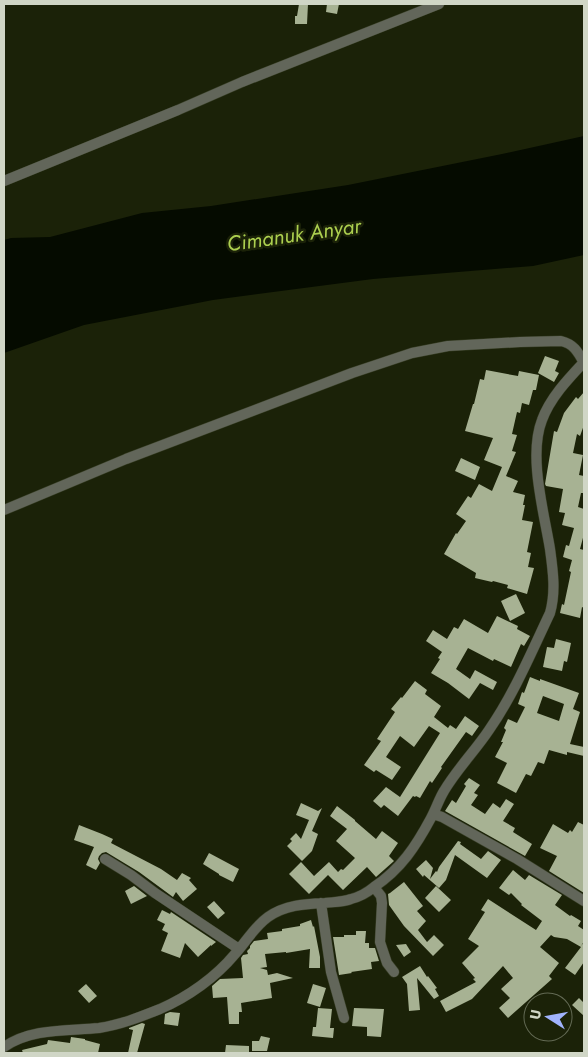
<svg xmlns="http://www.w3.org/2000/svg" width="588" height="1057" font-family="Jost,sans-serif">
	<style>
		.water { fill: #050b00 }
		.building { fill: #a7b293; fill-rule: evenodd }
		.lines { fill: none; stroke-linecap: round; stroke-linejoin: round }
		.minor-casing { stroke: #383f26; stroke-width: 11 }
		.minor { stroke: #62665a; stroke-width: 10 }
		.labels { text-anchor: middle; stroke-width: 5; stroke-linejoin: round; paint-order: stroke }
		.water-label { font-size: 21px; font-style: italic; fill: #accf4f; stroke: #1b2208 }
	</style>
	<rect width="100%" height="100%" fill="#1b2208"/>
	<!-- water -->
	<path class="water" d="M584,136V255L533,266L373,279L213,300L84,325L4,353V240L11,238L50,237L142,213L211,206L348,185L502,154Z"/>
	<!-- building -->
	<path class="building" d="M299,4H308L307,24H295V16H297Z
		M327,4H339L337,14L326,12Z
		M545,356L559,361L555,371L559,373L554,382L538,373Z
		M486,370L518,376L519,371L539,375L536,390H533L529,405L522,403L520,413L517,412L512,434L517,435L512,451L516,452L506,476L518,481L513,492L525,495L523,505H525L522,520L533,522L527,552L531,553L528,567L534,568L527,594L507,588L508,585L493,581L492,582L475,578L476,573L444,554L456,533L457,534L466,521L456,514L468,496L471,498L479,484L492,491L502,467L484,460L493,438L465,431L473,404H474L480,379L484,380Z
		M584,392V425L580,436L577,434L573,453L583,455L579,475L584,476V493H581L578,507L584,509V534L580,549L584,550V608L582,607L580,618L560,613L562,604L564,605L571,572L569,571L572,560L563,557L566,545L569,546L574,528L562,525L565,513L559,512L563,489L546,486L545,484L554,431L557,432L564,413L576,397L578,399Z
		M461,458L480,467L475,480L455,471Z
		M516,594L525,613L510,621L501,601Z
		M497,616L518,626L517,629L530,636L524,646L521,644L511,667L494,659L493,661L468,648L456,669L470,679L475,670L497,682L493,690L480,683L469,699L448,683L431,673L440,659L438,658L442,652L426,641L433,630L447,639L454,627L458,629L464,619L488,633Z
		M556,639L571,643L567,662L564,661L562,671L543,667L547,647L554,648Z
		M530,677L540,681V679L579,693L573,709L580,712L570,744L584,747V756L567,752V755L549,750L544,764L538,762L531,776L526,774L516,793L497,783L507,763L495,757L503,742H501L506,730L504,728L508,719L517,723L525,707L518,704L522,692L524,693ZM543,696L564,704L559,721L537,713Z
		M415,681L427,690L425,694L441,706L434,717L448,728L450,725L456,729L465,716L479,726L472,736L466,732L441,767L442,768L432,783L430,781L420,798L416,796L415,797L413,796L398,816L384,805L381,808L373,801L386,787L400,797L440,733L429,726L414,747L400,736L386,757L401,767L392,780L376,770L374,772L364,765L381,741L377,739L395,712L391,709L401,697L402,698Z
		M469,778L480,785L474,793L478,795L471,805L485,814L493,803L500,808L506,799L514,804L503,821L515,828L513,832L532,844L525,856L445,811L452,800L456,803L466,786L464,784Z
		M301,803L318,811L322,808L312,831L318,834L312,851L302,861L287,846L292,841L290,839L296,833L301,839L309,820L296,815Z
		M337,806L355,820V821L376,839L382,831L398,843L389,856L394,861L376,877L367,867L343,890L328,875L309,894L289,874L301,862L314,876L329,862L338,872L341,869L343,870L355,858L336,841L347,829L330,816Z
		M578,822L584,825V893L549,871L557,856L540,848L553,824L568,833L570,830L572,832Z
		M79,825L102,834L113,839L111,843L161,869L177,880L182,873L191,878L189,880L197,889L183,901L176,892L173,897L139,872L106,852L102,853L99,856L98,859L100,863L96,870L86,865L94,847L74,840Z
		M458,841L461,842L460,844L481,859L488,851L501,860L487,878L455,855L446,880L439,888L424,875L423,877L416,869L426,860L433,868L430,879L436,871L437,872L439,867Z
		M209,853L239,869L233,882L219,875V874L203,864Z
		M513,870L525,880L529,875L562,895L555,905L570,916L571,915L581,921L578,926L584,930V941L581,946L584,942V962L575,975L565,968L581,947L567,939L554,937L551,935L540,947L559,963L549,976L552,979L508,1018L499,1008L510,998L501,989L513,978L503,966L472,999L446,1012L440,1001L476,982L473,979L475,978L462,963L479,946L468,939L485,912L481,910L488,899L536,930L542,921L521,905L522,904L511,893L509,895L499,888Z
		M404,882L423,906L417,911L426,921L418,930L427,942L434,935L444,945L433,956L404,926L389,905L388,894L390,893Z
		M134,886L147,896L131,904L125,891Z
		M436,886L451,900L439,912L425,898Z
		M214,901L225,913L218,919L207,907Z
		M162,910L170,914L171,912L216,942L211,946V945L198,957L185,943L180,958L161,951L168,933L162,930L165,924L157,920Z
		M311,920L313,927L314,926L320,957V968H309L310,949L286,953V952L265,954L267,967L260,968L267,970L268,975L277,973L293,978L270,983L272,998L241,1003L242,1012H239V1024H229L227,997L213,998L212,986L220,979L243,978L241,958L243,955L248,954L247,951L250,948V946L254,941L268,939L267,933L282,931V929L300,926V924Z
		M356,931H366L365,943H369V948H375L379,961L371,962L372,969L351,972L352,973L339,975L333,937H344V935H356Z
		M406,944L411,952L404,957L396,945Z
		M420,966L427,977L428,976L437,988L435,989L439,996L434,999L417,978L420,1010L409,1011L407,984L402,977Z
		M86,984L97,996L89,1003L78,991Z
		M313,984L326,988L320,1007L307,1003Z
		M579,998L584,1003V1016L572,1005Z
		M318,1008L332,1009L330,1028H334L333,1038L312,1036L313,1027H316Z
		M354,1008L384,1009L381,1037L367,1036V1027L352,1026Z
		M170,1012L180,1013L178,1026L164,1024L165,1014Z
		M142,1023L145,1024L137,1053H128L133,1030L129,1029V1028Z
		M261,1036L270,1038L267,1051H252V1041H259Z
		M71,1037L85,1039V1040L100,1044L98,1053H23L22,1050L47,1044L48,1040L70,1043Z
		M226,1045L249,1046V1053H225Z"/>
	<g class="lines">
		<!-- minor casing -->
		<g class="minor-casing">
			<path id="minor" d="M4,181L178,110L242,82L439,4
				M4,510L126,459L352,373L412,353L448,346L520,342L561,341C574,344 578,352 584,363
				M433,814L442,817L517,859L584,901
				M105,859L131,875L155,893L239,949
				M374,887L381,896L382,903L380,942L387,963L394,972
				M321,903L331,972L344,1018
				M4,1047C31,1028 67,1031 99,1028C120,1025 140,1017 160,1009C188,997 216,977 235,954C246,942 254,927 268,917C285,905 304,904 325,903C334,902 343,902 351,899C359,897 368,892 374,887C401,869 416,846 431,818C436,809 439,799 444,791C457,769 475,751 489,730C514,694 531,653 550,613C556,592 553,571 550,549C544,512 528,456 542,420C550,398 568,379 584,362"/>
		</g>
		<!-- minor -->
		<use href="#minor" class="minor"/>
	</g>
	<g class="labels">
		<!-- water labels -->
		<g class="water-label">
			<text transform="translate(294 235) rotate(-8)" y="7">Cimanuk Anyar</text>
		</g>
	</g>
	<!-- border -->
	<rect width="588" height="1057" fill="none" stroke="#d0d6c6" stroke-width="10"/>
	<!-- north arrow -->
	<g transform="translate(548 1017) rotate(281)"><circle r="24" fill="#1b2208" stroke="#636a54"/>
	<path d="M0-4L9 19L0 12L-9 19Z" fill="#a0b3fd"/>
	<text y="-8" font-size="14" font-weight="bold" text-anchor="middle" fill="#d0d6c6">U</text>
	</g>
</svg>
